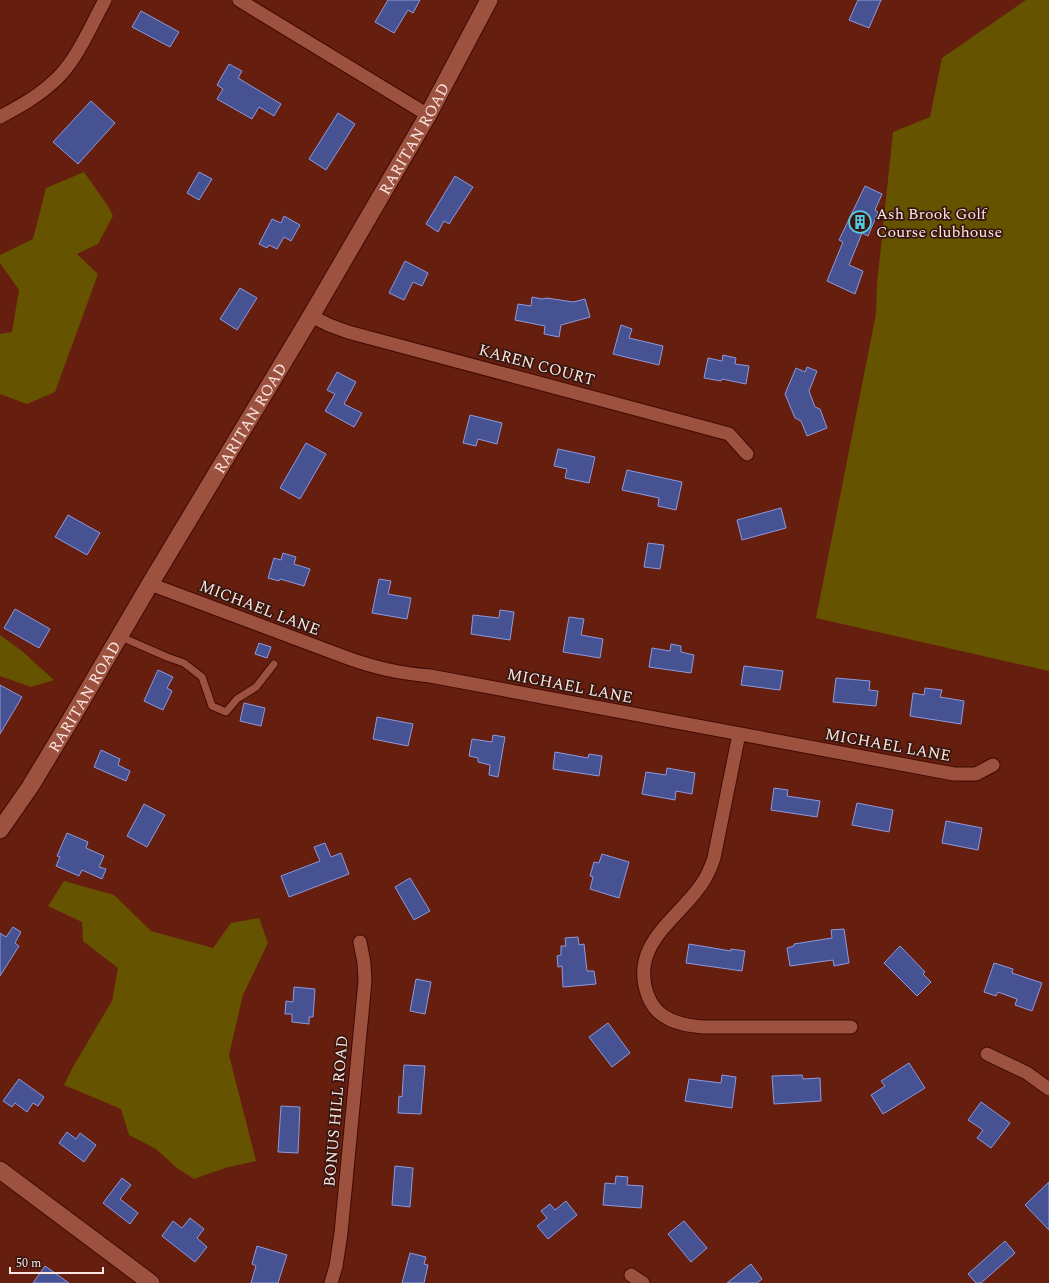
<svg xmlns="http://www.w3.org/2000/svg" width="1049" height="1283" font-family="Spectral,serif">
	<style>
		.green { fill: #655300 }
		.building { fill: #475293; stroke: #8b9ae1 }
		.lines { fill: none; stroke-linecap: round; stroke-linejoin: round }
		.service-casing { stroke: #410b02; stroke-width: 9 }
		.minor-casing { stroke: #410b02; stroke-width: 15 }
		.tertiary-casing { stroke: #410b02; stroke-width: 19 }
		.service { stroke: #9d513f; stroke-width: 7 }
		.minor { stroke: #9d513f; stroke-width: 13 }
		.tertiary { stroke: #9d513f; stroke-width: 17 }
		.labels { text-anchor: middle; stroke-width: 3.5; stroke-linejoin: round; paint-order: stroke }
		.street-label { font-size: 16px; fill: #f9e6e2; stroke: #36160f }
		.poi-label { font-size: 16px; fill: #f9e6e2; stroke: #36160f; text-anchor: start }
	</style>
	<rect width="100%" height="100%" fill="#661e0e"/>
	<!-- green -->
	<path class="green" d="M1026,0H1049V671L816,618L876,314L877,284L893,132L930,117L942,58Z
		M84,172L108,206L113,216L98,244L77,254L98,274L55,392L27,404L0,394V334L12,332L19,290L0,263V255L33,239L46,188Z
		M0,635L22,651L54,680L31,687L0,676Z
		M64,881L114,895L151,931L213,948L231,923L259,918L268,943L243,995L229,1055L256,1161L225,1168L194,1179L177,1168L156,1149L129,1135L121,1109L64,1085L74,1065L112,1001L118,968L83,941L82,922L48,906Z"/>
	<!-- building -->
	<path class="building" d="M388,0H420L413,13L408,10L394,33L375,22Z
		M858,0H881L869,28L849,20Z
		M141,11L179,32L170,47L132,27Z
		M229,64L242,71L238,78L281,104L274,116L259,107L252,119L217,99L223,89L217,85Z
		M91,101L115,123L78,164L53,142Z
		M338,113L355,124L326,170L309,159Z
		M199,172L212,179L199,200L187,193Z
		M455,176L473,187L449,224L444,221L438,232L426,224Z
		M865,186L882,194L875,210L878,212L868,236L862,233L849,265L863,271L855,294L827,281L843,242L839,240Z
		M284,216L300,225L291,241L284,237L277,249L269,245L267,248L259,244L272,219L281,223Z
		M405,261L428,273L422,286L413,282L404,300L389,293Z
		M240,288L257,298L237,330L220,319Z
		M532,297L542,299L547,298L573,302L585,299L590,317L561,325L559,337L544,334L545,326L515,320L518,304L531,306Z
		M621,325L632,329L629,338L663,346L659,365L613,354Z
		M723,355L736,358L735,364L749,366L746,384L722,379L721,381L704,378L708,358L722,361Z
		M807,367L817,371L809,391L815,407L820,409L827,428L807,436L801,421L795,418L785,394L796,368L805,372Z
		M337,372L356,382L344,404L362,413L354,427L325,411L335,394L327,390Z
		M470,415L502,423L497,444L478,439L476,446L463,443Z
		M306,443L326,454L300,499L280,488Z
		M558,449L595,457L589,483L565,478L567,469L554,466Z
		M627,470L682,482L676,510L658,506L659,498L622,490Z
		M781,508L786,528L742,540L737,520Z
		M68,515L100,533L87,555L55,537Z
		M648,543L664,545L660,569L644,567Z
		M283,553L296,557L294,564L310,569L304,586L280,579L279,581L268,578L274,558L281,560Z
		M379,579L391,581L388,594L411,598L407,619L372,613Z
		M15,609L50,629L39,648L4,628Z
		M500,610L514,612L510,640L471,634L473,615L499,618Z
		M569,617L584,619L581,635L603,639L600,658L563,652Z
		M259,643L271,647L267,658L255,654Z
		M671,644L681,646V652L694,655L691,673L649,667L652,648L670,651Z
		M744,666L783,671L780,690L741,685Z
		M158,670L173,677L167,688L172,691L163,710L144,701Z
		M836,678L870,681L869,690L878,691L876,706L833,702Z
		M0,685L22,697L0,734Z
		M925,688L942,690L940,697L964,701L961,724L910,716L913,693L924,695Z
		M244,703L265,708L261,726L240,721Z
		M377,717L413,724L408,746L373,739Z
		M493,735L505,737L498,777L489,775L490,765L478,762V758L469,756L472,739L492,742Z
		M101,750L120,759L118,765L130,771L126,781L94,767Z
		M555,752L588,758L589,754L602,756L599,776L553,769Z
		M667,768L695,773L692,794L676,791L675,800L642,794L646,772L666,775Z
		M774,788L788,790L787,796L820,801L817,817L771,810Z
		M857,803L893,810L889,832L852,825Z
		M144,804L165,815L147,847L127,836Z
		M946,821L982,828L978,850L942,843Z
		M67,833L88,842L86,848L104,856L99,867L106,869L102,879L82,870L79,876L56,866L60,857L57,856Z
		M325,843L331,857L341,853L349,874L289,897L281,876L320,861L314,847Z
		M602,854L629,862L619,898L590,889L593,877L590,876L594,862L599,863Z
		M410,878L430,911L414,920L395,887Z
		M13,927L21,932L15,943L19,946L0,976V933L6,937Z
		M844,929L849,963L834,966L833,960L790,966L787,948L794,946V944L832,938L831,930Z
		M578,937L579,945L584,944L587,971H594L596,984L563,987L562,966L558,967L557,956L561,955V946H566L565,938Z
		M689,944L731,951V949L745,951L742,971L686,963Z
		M900,946L925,972L923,974L931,982L917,996L884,963Z
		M994,963L1013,969L1012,973L1042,983L1032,1011L1015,1005L1017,999L998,992L996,996L984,992Z
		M416,979L431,982L425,1014L410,1011Z
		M294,987L315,989L313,1017H309V1024L292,1022V1014H285L286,1001L293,1002Z
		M608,1023L630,1053L612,1067L589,1037Z
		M909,1063L925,1088L883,1114L871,1095L885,1086L881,1081Z
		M404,1065L425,1066L421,1114L398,1113L399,1096L402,1097Z
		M722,1075L736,1077L732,1108L685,1101L689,1079L721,1083Z
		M802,1075L803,1079L820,1078L821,1101L774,1104L772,1076Z
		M19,1079L44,1097L38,1106L33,1103L27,1112L15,1103L12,1107L3,1101Z
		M981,1102L1010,1123L991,1148L977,1138L983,1130L968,1120Z
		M281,1106L300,1107L298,1153L278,1152Z
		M67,1132L76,1139L80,1133L96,1145L84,1162L59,1143Z
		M395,1166L413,1168L410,1207L392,1205Z
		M616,1176L628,1177L627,1185L643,1186L641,1208L603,1205L605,1183L615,1184Z
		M122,1178L131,1185L120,1199L138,1213L130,1224L103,1203Z
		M1049,1182V1230L1025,1205Z
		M566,1201L577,1215L548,1239L537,1226L547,1218L541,1211L550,1204L555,1210Z
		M190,1218L204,1229L197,1238L207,1247L195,1262L162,1236L173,1221L182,1228Z
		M684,1221L707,1248L691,1262L668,1234Z
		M1005,1241L1015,1253L981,1283H976L968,1274Z
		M257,1246L287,1255L278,1283H251L256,1266L252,1264Z
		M410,1253L426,1257L424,1264L428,1265L424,1283H402Z
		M751,1264L762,1279L757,1283H727Z
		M45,1266L69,1283H33Z"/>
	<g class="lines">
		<!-- service casing -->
		<g class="service-casing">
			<path id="service" d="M119,636L167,657L184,663L202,677L212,706L226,712L237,699L256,687L274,664"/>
		</g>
		<!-- minor casing -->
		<g class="minor-casing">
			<path id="minor" d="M239,0L428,115
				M0,117C18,107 37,97 52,83C76,63 90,27 105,0
				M311,316L329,325L348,332L729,434L747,454
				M150,584L345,657C375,668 398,673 430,676L954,774H976L993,765
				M739,734L714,858C711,867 707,877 701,885C676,921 629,945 648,996C657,1020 680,1025 703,1027H851
				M987,1054L1027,1073L1049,1089
				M631,1275L643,1283
				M331,1283L336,1266L341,1233L365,981L364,963L360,942"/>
		</g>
		<!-- tertiary casing -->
		<g class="tertiary-casing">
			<g id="tertiary">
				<path id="s1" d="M0,830L30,787L71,719L150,584L311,316L428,115L489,0"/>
				<path d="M0,1170L151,1283"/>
			</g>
		</g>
		<!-- service -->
		<use href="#service" class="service"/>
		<!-- minor -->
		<use href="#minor" class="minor"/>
		<!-- tertiary -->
		<use href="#tertiary" class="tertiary"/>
	</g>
	<!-- icons -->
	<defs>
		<g id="building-ring" transform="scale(1.15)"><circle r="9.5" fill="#36160f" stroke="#56c9e1" stroke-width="1.5"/><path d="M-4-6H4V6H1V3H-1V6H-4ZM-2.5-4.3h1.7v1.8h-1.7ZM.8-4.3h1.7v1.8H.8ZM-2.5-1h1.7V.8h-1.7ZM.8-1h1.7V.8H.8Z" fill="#56c9e1"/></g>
	</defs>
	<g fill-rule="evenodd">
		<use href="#building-ring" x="860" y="222"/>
	</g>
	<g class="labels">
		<!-- street labels -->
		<g class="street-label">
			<text dy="6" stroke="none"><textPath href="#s1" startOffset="806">RARITAN ROAD</textPath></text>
			<text transform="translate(537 364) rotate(15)" y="6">KAREN COURT</text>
			<text dy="6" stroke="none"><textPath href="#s1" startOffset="482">RARITAN ROAD</textPath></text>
			<text transform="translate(260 607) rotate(21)" y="6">MICHAEL LANE</text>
			<text transform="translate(570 685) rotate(11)" y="6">MICHAEL LANE</text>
			<text dy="6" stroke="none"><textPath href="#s1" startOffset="158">RARITAN ROAD</textPath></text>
			<text transform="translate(888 744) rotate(10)" y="6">MICHAEL LANE</text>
			<text transform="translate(335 1111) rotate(-85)" y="6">BONUS HILL ROAD</text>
		</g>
		<!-- poi labels -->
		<g class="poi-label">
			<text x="876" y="219">Ash Brook Golf<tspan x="876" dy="18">Course clubhouse</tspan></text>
		</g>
	</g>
	<!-- scale -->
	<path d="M10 1267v6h93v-6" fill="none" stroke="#f9e6e2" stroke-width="2"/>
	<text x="16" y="1267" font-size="12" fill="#f9e6e2" stroke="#36160f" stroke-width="3" paint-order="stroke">50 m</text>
</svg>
